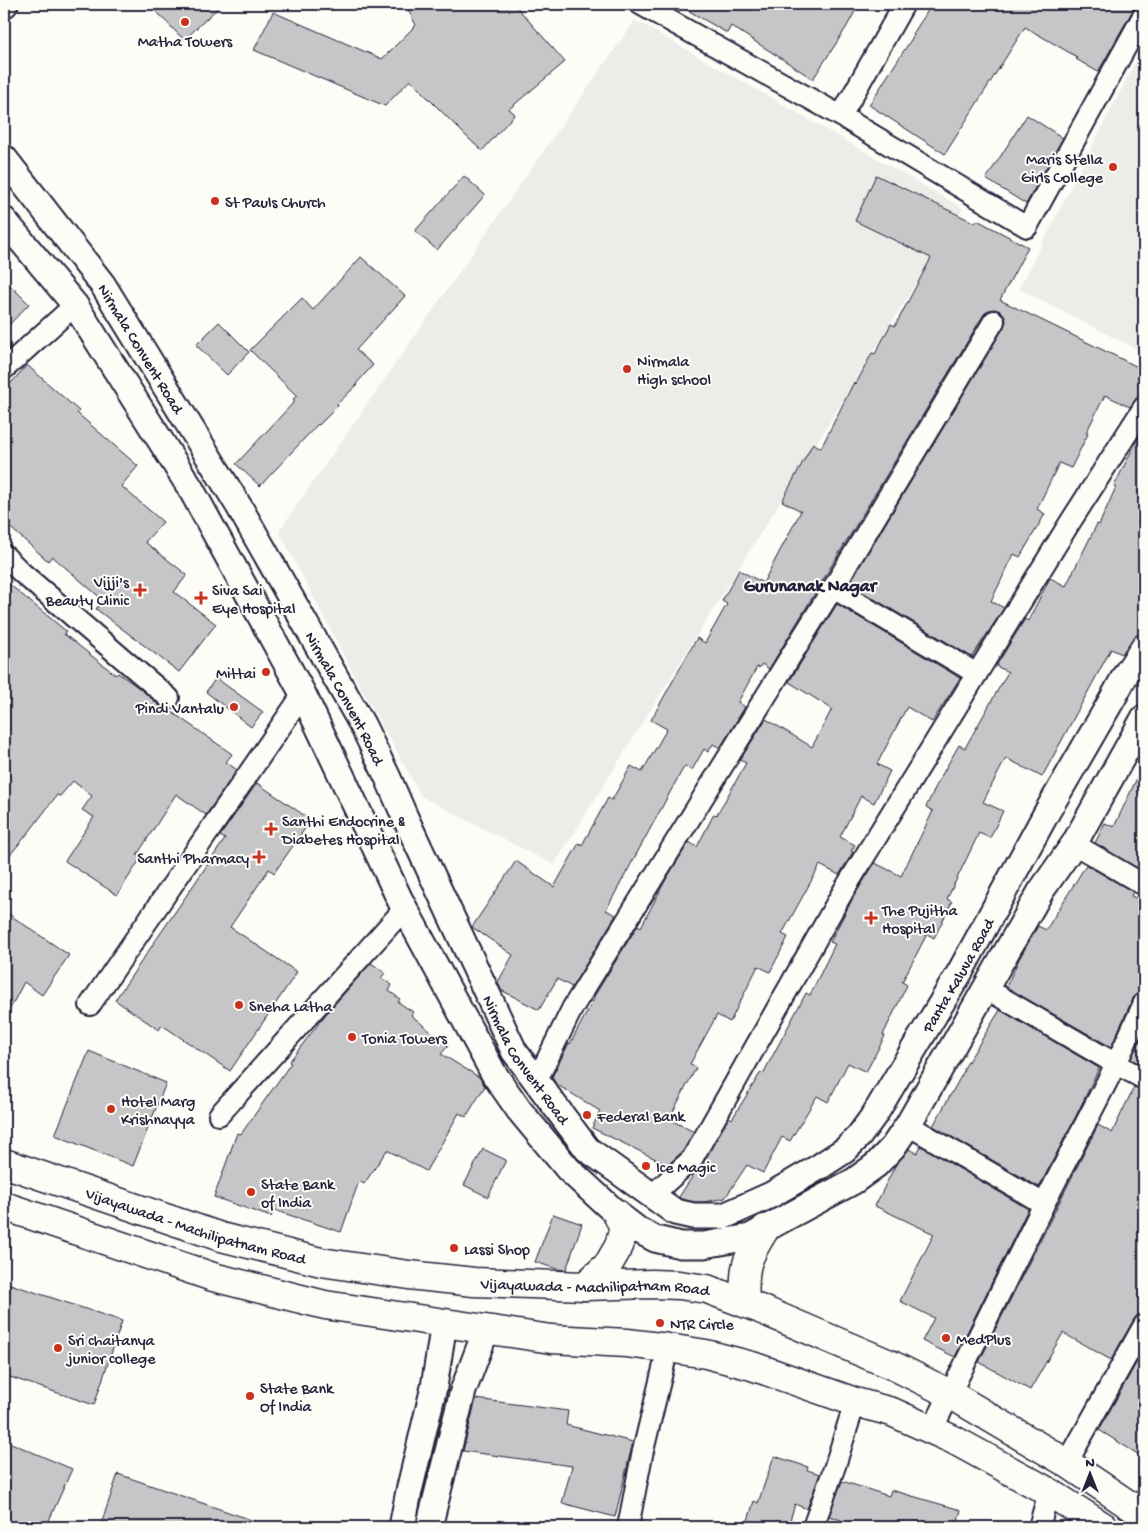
<svg xmlns="http://www.w3.org/2000/svg" width="1148" height="1531" font-family="'Gochi Hand',sans-serif">
	<style>
		.built { fill: #ecece9 }
		.building { fill: #c6c6c8; stroke: #22223b }
		.lines { fill: none; stroke-linecap: round; stroke-linejoin: round }
		.minor-casing { stroke: #22223b; stroke-width: 24 }
		.tertiary-casing { stroke: #22223b; stroke-width: 29 }
		.trunk-casing { stroke: #22223b; stroke-width: 31 }
		.minor { stroke: #fdfcf7; stroke-width: 20 }
		.tertiary { stroke: #fdfcf7; stroke-width: 25 }
		.trunk { stroke: #fdfcf7; stroke-width: 28 }
		.poi-dot { fill: #c8321e; stroke: #fdfcf7; stroke-width: 2 }
		.labels { text-anchor: middle; stroke-width: 4; stroke-linejoin: round; paint-order: stroke }
		.poi-label { font-size: 16px; fill: #22223b; stroke: #fdfcf7; text-anchor: start }
		.street-label { font-size: 16px; fill: #22223b; stroke: #fdfcf7 }
		.neighbourhood-label { font-size: 18px; font-weight: bold; fill: #22223b; stroke: #fdfcf7 }
	</style>
	<rect width="100%" height="100%" fill="#fdfcf7"/>
	<filter id="ink" filterUnits="userSpaceOnUse"><feTurbulence type="fractalNoise" baseFrequency=".02" numOctaves="2"/><feDisplacementMap in="SourceGraphic" scale="10" xChannelSelector="R" yChannelSelector="G"/><feConvolveMatrix kernelMatrix="1 2 1 2 8 2 1 2 1" color-interpolation-filters="sRGB"/></filter>
	<g filter="url(#ink)">
		<!-- built -->
		<path class="built" d="M635,20L963,208L554,865L422,797L360,686L279,531Z
			M1144,45V353L1019,289Z"/>
		<!-- building -->
		<path class="building" d="M149,4H222L184,40Z
			M405,4H514L565,62L509,109L515,114L482,151L466,136L410,80L385,106L254,50L273,12L382,59L416,25Z
			M677,4H859L846,28L813,79L731,26L727,33Z
			M932,4H1138L1134,8L1098,72L1076,59L1077,57L1025,27L945,154L869,105L914,35L913,34Z
			M1027,115L1063,138L1026,204L986,179Z
			M876,175L975,223L977,220L1028,247L1000,300L1144,370V395L1138,397L1130,407L1105,395L1086,433L1088,434L1071,468L1059,463L1037,509L1045,514L1020,557L1014,554L991,601L1004,608L972,657L849,584L1004,327L1006,321L1005,316L1001,311L994,309L989,310L984,314L769,669L762,664L759,668L757,667L738,702L745,707L720,748L713,744L708,752L704,749L692,770L685,766L680,774L606,910L616,915L572,987L557,979L539,1010L501,990L498,982L513,955L472,927L516,861L554,887L579,843L582,845L608,798L612,800L631,766L642,772L667,729L651,720L697,638L705,643L727,604L722,601L739,570L763,583L801,511L782,501L813,443L821,448L854,382L856,384L872,353L875,354L891,324L895,326L931,258L855,221Z
			M464,176L485,195L437,250L415,231Z
			M361,257L405,296L356,350L373,365L356,384L357,385L337,404L338,406L319,425L318,424L260,486L236,464L295,401L293,399L297,396L250,350L302,298L313,310Z
			M4,279L29,304L4,330Z
			M219,322L249,352L227,375L196,345Z
			M27,365L79,411L77,413L138,466L121,486L163,522L145,542L187,575L174,592L216,624L179,672L96,609L103,600L52,556L48,561L4,522V391Z
			M1144,429V626L1140,634L1132,639L1122,654L1111,649L1042,777L1006,758L983,802L1003,811L990,838L979,833L947,899L952,902L934,938L927,934L902,982L907,985L883,1035L885,1036L866,1072L848,1063L828,1102L817,1096L790,1141L782,1137L763,1173L747,1165L725,1198L704,1202H695L681,1199L679,1197L692,1177L691,1176L702,1165L729,1117L732,1119L761,1072L763,1074L806,993L810,995L835,944L830,942L854,896L875,863L901,876L933,811L926,807L939,780L959,745L965,748L1008,672L996,666L1025,619L1028,621L1050,578L1066,586L1097,524L1099,525L1116,487L1114,486L1137,440Z
			M4,580L66,631L64,634L116,675L118,673L142,690L161,707L169,710L232,754L226,762L237,770L206,815L176,794L137,855L141,858L117,895L65,861L94,817L82,810L92,796L73,781L60,796L57,795L29,832L4,862Z
			M837,604L960,678L932,722L907,707L877,764L890,771L874,803L861,796L840,837L855,845L851,851L853,852L839,875L820,865L782,934L788,937L770,972L758,966L730,1022L717,1015L690,1064L696,1068L669,1119L694,1132L683,1151L668,1165L592,1128L600,1111L556,1084L552,1077L569,1043L570,1044L594,999L593,998L638,925L641,927L665,881L689,842L697,847L714,814L717,815L746,763L740,760L766,719L812,747L832,709L789,682Z
			M216,678L263,712L251,727L206,692Z
			M1144,763V869L1143,871L1095,843L1105,823L1114,827Z
			M257,783L311,820L274,873L269,869L230,927L297,972L230,1071L162,1025L159,1030L115,1000L225,839L220,836Z
			M1086,865L1133,892L1131,896L1144,901V991L1138,993L1133,998L1111,1047L1006,987L1019,959L1038,926L1046,930Z
			M4,911L69,955L42,995L24,982L4,1020Z
			M371,963L385,973L381,978L392,985L389,991L400,999L398,1002L413,1012L411,1015L448,1046L441,1054L479,1077L485,1086L466,1117L459,1113L426,1171L387,1150L364,1184L359,1181L341,1232L274,1210L271,1217L214,1197L237,1133L241,1134L291,1063L289,1062L326,1014Z
			M1000,1010L1099,1068L1077,1114L1039,1187L933,1126L964,1071L963,1070Z
			M1144,1031V1066L1131,1059Z
			M89,1051L166,1083L133,1166L55,1135Z
			M1134,1087L1144,1091V1313L1138,1315L1134,1319L1111,1360L1063,1333L1030,1390L979,1362L1098,1125L1112,1133Z
			M921,1146L1028,1209L955,1357L922,1341L934,1318L900,1301L934,1234L875,1206L895,1166L909,1149L917,1153Z
			M483,1149L506,1160L488,1197L464,1185Z
			M553,1214L582,1224L566,1270L557,1269L535,1262Z
			M4,1282L122,1321L94,1405L4,1375Z
			M1144,1349V1458L1099,1430Z
			M476,1399L568,1411L566,1425L633,1442L615,1517L562,1503L572,1466L463,1451Z
			M4,1440L72,1469L46,1527H4Z
			M774,1456L808,1467L807,1470L820,1474L807,1509L795,1504L788,1527H746L754,1501L758,1503Z
			M118,1474L263,1524L262,1527H100Z
			M842,1481L889,1496L891,1490L961,1510L956,1527H883L866,1523L865,1527H861L829,1516Z"/>
		<g class="lines">
			<!-- minor casing -->
			<g class="minor-casing">
				<path id="minor" d="M640,4L841,116L1027,227L1144,14
					M841,116L904,4
					M4,369L75,305
					M4,555L22,573L169,698
					M833,588L977,674
					M1074,844L1144,885
					M985,988L1116,1064L1144,1079
					M90,1005L303,694
					M537,1080L573,1007L833,588L994,321
					M219,1115L405,908
					M908,1125L1044,1204
					M651,1196L692,1159L844,890L1069,524L1144,407
					M932,1430L1044,1204L1116,1064L1144,1003
					M1067,1463L1144,1325
					M628,1527L642,1455L668,1348
					M813,1527L835,1466L855,1402
					M1039,1527L1049,1492"/>
			</g>
			<!-- tertiary casing -->
			<g class="tertiary-casing">
				<g id="tertiary">
					<path d="M4,5L5,4"/>
					<path id="s1" d="M4,158L103,285L240,508L363,726L388,778L404,815L514,1051L587,1149L675,1212L693,1216H724L771,1195L819,1167L845,1150L859,1136L875,1114L960,972L1047,812L1113,698L1126,674L1144,647"/>
					<path d="M4,220L75,305L191,489L303,694L400,900L494,1074L519,1110L568,1169L617,1214L638,1230L655,1239L681,1245H704L750,1237L854,1181L876,1165L893,1147L908,1125L1041,891L1074,844L1144,718"/>
					<path d="M402,1527L409,1491L434,1387L444,1323"/>
					<path d="M429,1527L463,1391L486,1330"/>
				</g>
			</g>
			<!-- trunk casing -->
			<g class="trunk-casing">
				<g id="trunk">
					<path id="s2" d="M4,1163L221,1237L321,1262L409,1275L474,1282L585,1286L652,1284L679,1285L707,1289L760,1309L894,1366L950,1394L1067,1463L1144,1515"/>
					<path d="M4,1206L213,1277L325,1305L551,1339L627,1343L668,1348L706,1354L752,1366L855,1402L892,1412L932,1430L954,1440L1049,1492L1104,1527"/>
					<path d="M585,1286L608,1265L619,1246L624,1227L617,1214"/>
					<path d="M745,1303C743,1267 746,1259 765,1229"/>
				</g>
			</g>
			<!-- minor -->
			<use href="#minor" class="minor"/>
			<!-- tertiary -->
			<use href="#tertiary" class="tertiary"/>
			<!-- trunk -->
			<use href="#trunk" class="trunk"/>
		</g>
	</g>
	<!-- markers -->
	<g class="poi-dot">
		<circle cx="185" cy="22" r="5"/>
		<circle cx="1113" cy="167" r="5"/>
		<circle cx="215" cy="201" r="5"/>
		<circle cx="627" cy="369" r="5"/>
		<path d="M137.5 582.5h5v5h5v5h-5v5h-5v-5h-5v-5h5z"/>
		<path d="M198.5 590.5h5v5h5v5h-5v5h-5v-5h-5v-5h5z"/>
		<circle cx="266" cy="672" r="5"/>
		<circle cx="234" cy="707" r="5"/>
		<path d="M268.5 821.5h5v5h5v5h-5v5h-5v-5h-5v-5h5z"/>
		<path d="M256.5 849.5h5v5h5v5h-5v5h-5v-5h-5v-5h5z"/>
		<path d="M868.5 910.5h5v5h5v5h-5v5h-5v-5h-5v-5h5z"/>
		<circle cx="239" cy="1005" r="5"/>
		<circle cx="352" cy="1037" r="5"/>
		<circle cx="111" cy="1109" r="5"/>
		<circle cx="587" cy="1115" r="5"/>
		<circle cx="646" cy="1166" r="5"/>
		<circle cx="251" cy="1192" r="5"/>
		<circle cx="454" cy="1248" r="5"/>
		<circle cx="660" cy="1323" r="5"/>
		<circle cx="946" cy="1338" r="5"/>
		<circle cx="58" cy="1348" r="5"/>
		<circle cx="250" cy="1396" r="5"/>
	</g>
	<g class="labels">
		<!-- poi labels -->
		<g class="poi-label">
			<text x="185" y="46" text-anchor="middle">Matha Towers</text>
			<text x="1103" y="164" text-anchor="end">Maris Stella<tspan x="1103" dy="18">Girls College</tspan></text>
			<text x="225" y="207">St Pauls Church</text>
			<text x="637" y="366">Nirmala<tspan x="637" dy="18">High school</tspan></text>
			<text x="129" y="587" text-anchor="end">Vijji's<tspan x="129" dy="18">Beauty Clinic</tspan></text>
			<text x="212" y="595">Siva Sai<tspan x="212" dy="18">Eye Hospital</tspan></text>
			<text x="256" y="678" text-anchor="end">Mittai</text>
			<text x="224" y="713" text-anchor="end">Pindi Vantalu</text>
			<text x="282" y="826">Santhi Endocrine &amp;<tspan x="282" dy="18">Diabetes Hospital</tspan></text>
			<text x="249" y="863" text-anchor="end">Santhi Pharmacy</text>
			<text x="882" y="915">The Pujitha<tspan x="882" dy="18">Hospital</tspan></text>
			<text x="249" y="1011">Sneha Latha</text>
			<text x="362" y="1043">Tonia Towers</text>
			<text x="121" y="1106">Hotel Marg<tspan x="121" dy="18">Krishnayya</tspan></text>
			<text x="597" y="1121">Federal Bank</text>
			<text x="656" y="1172">Ice Magic</text>
			<text x="261" y="1189">State Bank<tspan x="261" dy="18">of India</tspan></text>
			<text x="464" y="1254">Lassi Shop</text>
			<text x="670" y="1329">NTR Circle</text>
			<text x="956" y="1344">MedPlus</text>
			<text x="68" y="1345">Sri chaitanya<tspan x="68" dy="18">junior college</tspan></text>
			<text x="260" y="1393">State Bank<tspan x="260" dy="18">Of India</tspan></text>
		</g>
		<!-- street labels -->
		<g class="street-label">
			<text dy="6" stroke="none"><textPath href="#s1" startOffset="235">Nirmala Convent Road</textPath></text>
			<text dy="6" stroke="none"><textPath href="#s1" startOffset="640">Nirmala Convent Road</textPath></text>
			<text dy="6" stroke="none"><textPath href="#s1" startOffset="1658">Panta Kaluva Road</textPath></text>
			<text dy="6" stroke="none"><textPath href="#s1" startOffset="1045">Nirmala Convent Road</textPath></text>
			<text dy="6" stroke="none"><textPath href="#s2" startOffset="202">Vijayawada - Machilipatnam Road</textPath></text>
			<text dy="6" stroke="none"><textPath href="#s2" startOffset="608">Vijayawada - Machilipatnam Road</textPath></text>
		</g>
		<!-- neighbourhood labels -->
		<g class="neighbourhood-label">
			<text x="810" y="591">Gurunanak Nagar</text>
		</g>
	</g>
	<!-- margin -->
	<rect width="1148" height="1531" fill="none" stroke="#fdfcf7" stroke-width="20"/>
	<rect x="10" y="10" width="1128" height="1511" fill="none" stroke="#22223b" stroke-width="2" filter="url(#ink)"/>
	<!-- north arrow -->
	<g transform="translate(1090 1474)" stroke="#fdfcf7" stroke-width="4" paint-order="stroke">
	<path d="M0-4L9 19L0 12L-9 19Z" fill="#22223b"/>
	<text y="-8" font-size="14" font-weight="bold" text-anchor="middle" fill="#22223b">N</text>
	</g>
</svg>
